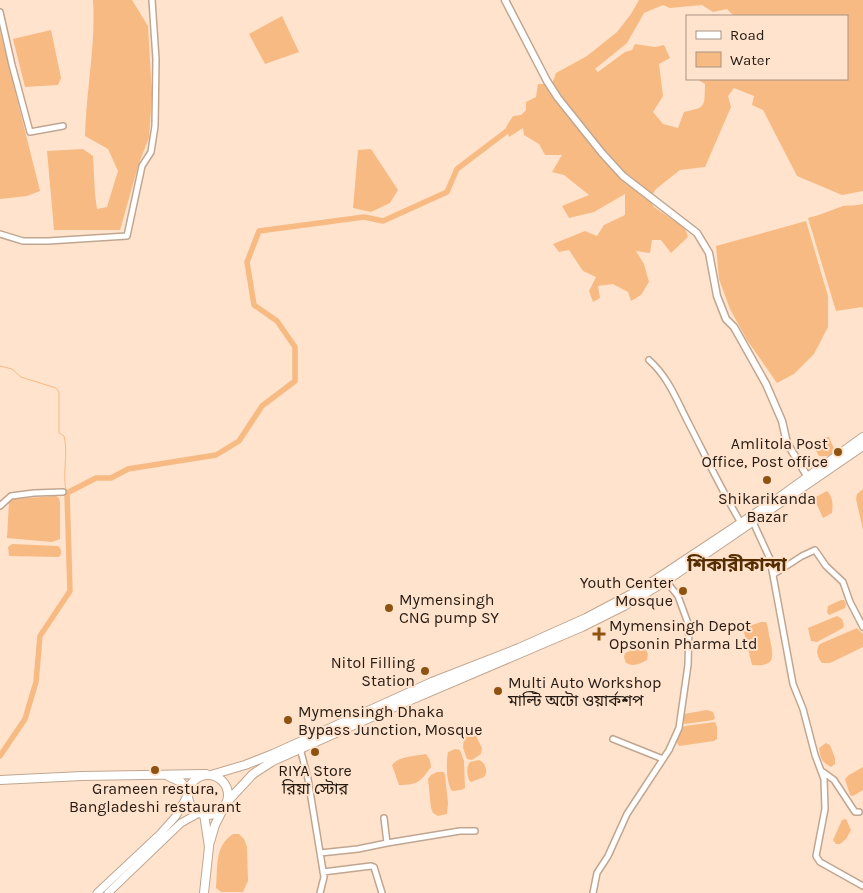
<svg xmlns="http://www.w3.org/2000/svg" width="863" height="893" font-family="Karla,'Noto Sans Bengali',sans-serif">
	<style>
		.water { fill: #f8ba83; fill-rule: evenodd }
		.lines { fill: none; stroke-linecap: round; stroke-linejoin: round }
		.stream { stroke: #f8ba83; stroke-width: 1 }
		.canal { stroke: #f8ba83; stroke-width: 5.5 }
		.minor-casing { stroke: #c0a690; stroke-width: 8 }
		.tertiary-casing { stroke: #c0a690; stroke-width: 9 }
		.secondary-casing { stroke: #c0a690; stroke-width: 9 }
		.trunk-casing { stroke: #c0a690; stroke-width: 10 }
		.minor { stroke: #fff; stroke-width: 5 }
		.tertiary { stroke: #fff; stroke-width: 6 }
		.secondary { stroke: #fff; stroke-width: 7 }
		.trunk { stroke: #fff; stroke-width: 8 }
		.poi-dot { fill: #8f5311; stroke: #ffe3cd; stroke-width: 2 }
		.labels { text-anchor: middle; stroke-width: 4; stroke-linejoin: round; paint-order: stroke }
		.poi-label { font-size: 16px; fill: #251b13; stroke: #ffe3cd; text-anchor: start }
		.quarter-label { font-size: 19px; font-weight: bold; fill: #552d00; stroke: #ffe3cd }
	</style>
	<rect width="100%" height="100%" fill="#ffe3cd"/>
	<!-- water -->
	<path class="water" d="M93,0H132L148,26L152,94L149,138L139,163L120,230H54L47,151L83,149L93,156L95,194L97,209L107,207L118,171L108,149L85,136C86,91 96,45 93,0Z
		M639,0H863V191L842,195L797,176L763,110L752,105L754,96L734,88L728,96L731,107L705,167L680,170L656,189L651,196V202L654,207L685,228L688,237L671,253L661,240H652L650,253L636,251L644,264L649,282L641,295L631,301L628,292L613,284L598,286L600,298L593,302L589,291L596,277L583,271L569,250L559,252L553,244L585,231L597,236L604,225L625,215V194L594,212L569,218L562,206L589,195L564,175L552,172L562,155H545L539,144L524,135L523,128L509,137L506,127L513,116L521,115L526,110V102L536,97L538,84H552L556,73L587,56L617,32L631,14ZM663,5L670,8L702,5L713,12L727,9L734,16H847V79H697L705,84C704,107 707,107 684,112L678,128L663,124L653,112L663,96L659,64L670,58L664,45L655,47L635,44L632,50L625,52L598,72L595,69L627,43L644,13Z
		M282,16L299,52L265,64L249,34Z
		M51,30L61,78L58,85L25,87L13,39Z
		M0,31L40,191L27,196L0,199Z
		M371,149L398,190L390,203L371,212L353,208L358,150Z
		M863,204V309L862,307L836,311L808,218C820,215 831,210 843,206C849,205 856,206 863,204Z
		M806,221L828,296V327L814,354L794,374L777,383L747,340L730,309L719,279L716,246Z
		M826,437H829L835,451C831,456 825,457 819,456L814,447L816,442Z
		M863,489V530L856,499L857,494Z
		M827,491C833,497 833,504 832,513L823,518L814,498Z
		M56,496L59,498L60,503V539L52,542L7,538L9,502L12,499Z
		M12,544L58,546C62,549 62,554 59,557L9,556L8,547Z
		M841,600H844L846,604L845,608L829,615L827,612L828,606Z
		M837,616L842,619L844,625L843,628L817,642L811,641L808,628Z
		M761,622H766C769,628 768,633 770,639C773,656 777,667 752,665L744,632L749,626Z
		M857,628L863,634V647L830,663H822C817,657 815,650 820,644Z
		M640,647L645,648L648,654L647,660C639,664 634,667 626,663L624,657L625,653Z
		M707,710L713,712L715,718L713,720L685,724L683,722L684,714Z
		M715,722L717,727V739L714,741L679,746L676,741L679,729L685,726Z
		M470,735L476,736L482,748L481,754L472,760L467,759L463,748L464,737Z
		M826,743L830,745L835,758V764L831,767C821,761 821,760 819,748Z
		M455,749L460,750L464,761L465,788L461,790L452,791C446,782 446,763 448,752Z
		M426,754L430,760L431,767C420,782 418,785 399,785L392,765C399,756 415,756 426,754Z
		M479,760C484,762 487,768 486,773L484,777L471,782L469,780C467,773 466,768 470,762Z
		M863,767V790L853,796L850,795L845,779L849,775Z
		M437,772H444L445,775L448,803L447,814L438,816L433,813L431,808L428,779L431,775Z
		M846,819L851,830L846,839L840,844H836L833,840L842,820Z
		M233,834H239L244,839L247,847L248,881L243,892H221L216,888C218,869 214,846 233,834Z"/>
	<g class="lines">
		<!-- stream -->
		<path class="stream" d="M0,366L12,369L21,377L56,388L59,392V433L64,436C69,454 61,476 67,493"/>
		<!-- canal -->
		<path class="canal" d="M0,756L25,719L36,682L40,636L70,591L67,493L96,478H111L128,469L216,455L239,441L262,406L295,381V347L277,321L254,305L247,262L259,231L364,217L383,221L447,192L457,169L507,131"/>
		<!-- minor casing -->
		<g class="minor-casing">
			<path id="minor" d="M0,12L12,65L30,132L63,126
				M0,234L23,241H48L127,236L142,166L151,152L155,126L156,59L152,0
				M649,360C669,378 677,401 689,424C706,457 722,491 741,523
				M0,506L11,496L34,493L63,492
				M753,522L770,559L793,684L803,709L815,755L824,779L825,809L816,856L820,862L863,886
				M774,574L802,556L815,550L826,566L843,582L850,602L863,627
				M613,739L663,759
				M300,748L308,779L324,877L320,893
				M823,772L834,780L855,812H859
				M387,843L460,831H475
				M320,853L358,849L387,843L384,818
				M323,872L371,866L374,867L382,893
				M593,893L597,873L608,856L627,814L669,750L679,728L688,665L689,626L678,596L666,581"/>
		</g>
		<!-- tertiary casing -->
		<g class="tertiary-casing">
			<path id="tertiary" d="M505,0L547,81L558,98L602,153L623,176L697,233L709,253L717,296L726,319L734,327L766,384L782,421L787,443L809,479"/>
		</g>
		<!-- secondary casing -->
		<g class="secondary-casing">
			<path id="secondary" d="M97,893L160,834L176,816L188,794
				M108,893L181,823L199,813"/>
		</g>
		<!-- trunk casing -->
		<g class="trunk-casing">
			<path id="trunk" d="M211,775L245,765L273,754L432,682L519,648L586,618L641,589L664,574L777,499L863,437
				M188 795a20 20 0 1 1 40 0a20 20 0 1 1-40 0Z
				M168,776L181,782L188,791
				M0,780L82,776L206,774
				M226,803L253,774L273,761L392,708L582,627L624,606L666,581L863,446
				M204,814L209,847L204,893
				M209,845L215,825L223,809"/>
		</g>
		<!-- minor -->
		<use href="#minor" class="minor"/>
		<!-- tertiary -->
		<use href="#tertiary" class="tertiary"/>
		<!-- secondary -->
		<use href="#secondary" class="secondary"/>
		<!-- trunk -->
		<use href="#trunk" class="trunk"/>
	</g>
	<!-- markers -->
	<g class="poi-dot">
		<circle cx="838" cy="452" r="5"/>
		<circle cx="767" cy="480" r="5"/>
		<circle cx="683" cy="591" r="5"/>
		<circle cx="389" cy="608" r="5"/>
		<path d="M596.5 626.5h5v5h5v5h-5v5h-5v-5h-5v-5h5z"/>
		<circle cx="425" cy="671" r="5"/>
		<circle cx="498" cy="691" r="5"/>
		<circle cx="288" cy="720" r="5"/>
		<circle cx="315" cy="752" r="5"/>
		<circle cx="155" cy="770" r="5"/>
	</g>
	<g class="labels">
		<!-- poi labels -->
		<g class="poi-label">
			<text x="828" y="449" text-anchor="end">Amlitola Post<tspan x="828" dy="18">Office, Post office</tspan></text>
			<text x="767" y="504" text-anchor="middle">Shikarikanda<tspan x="767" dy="18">Bazar</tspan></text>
			<text x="673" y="588" text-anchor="end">Youth Center<tspan x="673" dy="18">Mosque</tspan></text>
			<text x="399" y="605">Mymensingh<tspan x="399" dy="18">CNG pump SY</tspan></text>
			<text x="609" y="631">Mymensingh Depot<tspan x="609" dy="18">Opsonin Pharma Ltd</tspan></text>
			<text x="415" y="668" text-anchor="end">Nitol Filling<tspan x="415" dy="18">Station</tspan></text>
			<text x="508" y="688">Multi Auto Workshop<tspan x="508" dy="18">মাল্টি অটো ওয়ার্কশপ</tspan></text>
			<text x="298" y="717">Mymensingh Dhaka<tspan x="298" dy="18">Bypass Junction, Mosque</tspan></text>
			<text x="315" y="776" text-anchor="middle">RIYA Store<tspan x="315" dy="18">রিয়া স্টোর</tspan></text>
			<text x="155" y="794" text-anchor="middle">Grameen restura,<tspan x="155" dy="18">Bangladeshi restaurant</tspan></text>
		</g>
		<!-- quarter labels -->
		<g class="quarter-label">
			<text x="737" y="571">শিকারীকান্দা</text>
		</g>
	</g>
	<!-- legend -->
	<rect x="686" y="15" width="162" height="65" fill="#ffe3cd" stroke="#a89383"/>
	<rect x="696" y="31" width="25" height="8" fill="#ffffff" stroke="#a89383"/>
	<text x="730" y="40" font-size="15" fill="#251b13">Road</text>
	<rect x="696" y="52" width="25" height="15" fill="#f8ba83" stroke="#a89383"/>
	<text x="730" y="65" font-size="15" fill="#251b13">Water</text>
</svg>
